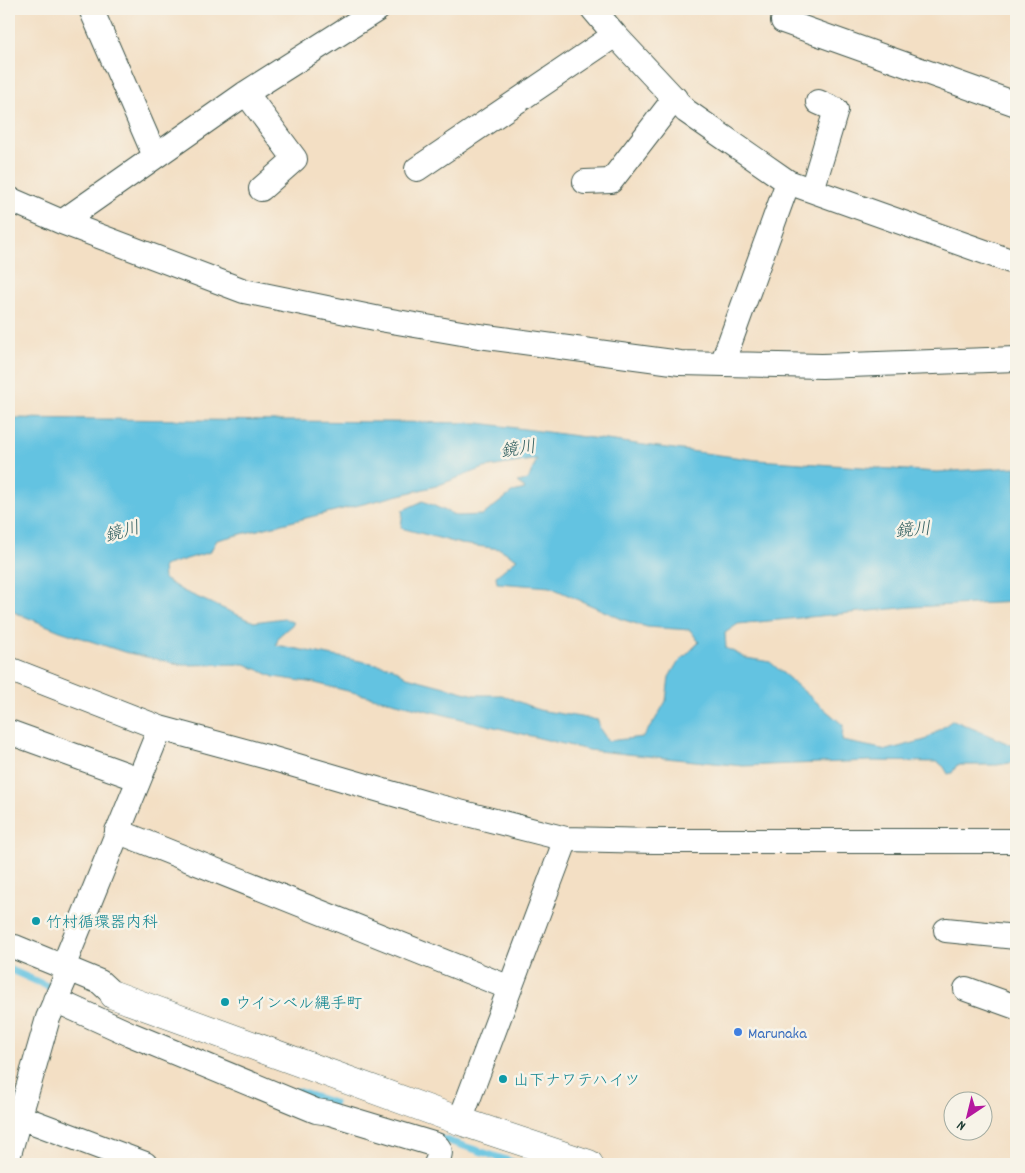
<svg xmlns="http://www.w3.org/2000/svg" width="1025" height="1173" font-family="Dekko,'Klee One',sans-serif">
	<style>
		.water { fill: #63c3e1; stroke: #41808a; fill-rule: evenodd }
		.lines { fill: none; stroke-linecap: round; stroke-linejoin: round }
		.stream { stroke: #63c3e1; stroke-width: 7 }
		.minor-casing { stroke: #3f554a; stroke-width: 26 }
		.tertiary-casing { stroke: #3f554a; stroke-width: 29 }
		.minor { stroke: #fff; stroke-width: 24 }
		.tertiary { stroke: #fff; stroke-width: 28 }
		.culture-dot { fill: #0f9aa8; stroke: #f7f3e8; stroke-width: 2 }
		.shop-dot { fill: #3f7fe0; stroke: #f7f3e8; stroke-width: 2 }
		.labels { text-anchor: middle; stroke-width: 5; stroke-linejoin: round; paint-order: stroke }
		.culture-label { font-size: 16px; fill: #0d838f; stroke: #f7f3e8; text-anchor: start }
		.shop-label { font-size: 16px; fill: #366cbe; stroke: #f7f3e8; text-anchor: start }
		.water-label { font-size: 18px; font-style: italic; fill: #305e5f; stroke: #f7f3e8 }
	</style>
	<rect width="100%" height="100%" fill="#f7f3e8"/>
	<filter id="ink" filterUnits="userSpaceOnUse"><feTurbulence type="fractalNoise" baseFrequency=".02" numOctaves="2"/><feDisplacementMap in="SourceGraphic" scale="10" xChannelSelector="R" yChannelSelector="G"/><feConvolveMatrix kernelMatrix="1 2 1 2 8 2 1 2 1" color-interpolation-filters="sRGB"/></filter>
	<filter id="wash" filterUnits="userSpaceOnUse"><feTurbulence type="fractalNoise" baseFrequency=".0096" numOctaves="4" result="noise"/><feDisplacementMap in="SourceGraphic" scale="20" xChannelSelector="R" yChannelSelector="G"/><feGaussianBlur stdDeviation="1.12" result="paint"/><feColorMatrix in="noise" values="0 0 0 0 0 0 0 0 0 0 0 0 0 0 0 0 0 1.4 0 .05"/><feComposite in="paint" operator="in"/></filter>
	<g filter="url(#wash)">
		<rect width="100%" height="100%" fill="#f3dfc4"/>
		<!-- water -->
		<path class="water" d="M9,418L479,423L757,460L937,472L1016,467V602L911,607L738,624L725,633L726,648L746,658L770,662L843,725L842,741L887,750L925,740L953,720L1016,747V762L997,765H957L952,773L948,774L944,767L938,762L870,761L743,766L588,750L315,683L274,677L245,664L183,665L124,652L60,631L9,610ZM537,459L528,480L517,482L525,489L513,492L483,515L457,516L423,501L403,510L401,528L461,544L500,549L517,559L496,576L497,583L550,587L624,620L647,627L690,630L699,642L676,665L669,677L666,701L655,720L643,737L608,741L600,729L598,720L539,710L502,695H475L407,677L392,667L276,645L279,636L294,623L284,618L254,622L183,591L164,579L163,566L210,552L217,540L436,486L484,468Z"/>
		<g class="lines">
			<!-- stream -->
			<path class="stream" d="M9,969L56,990
				M297,1091L334,1103
				M439,1138L519,1164"/>
		</g>
	</g>
	<g filter="url(#ink)">
		<g class="lines">
			<!-- minor casing -->
			<g class="minor-casing">
				<path id="minor" d="M91,9L155,156
					M593,9L615,35L686,111L788,182L1016,263
					M788,9L783,21L1016,104
					M246,93L295,159L261,189
					M417,169L615,35
					M585,182L611,181L675,98
					M812,190L836,110L818,102
					M9,199L62,222L244,291L380,319L479,336L680,363L822,366L1016,359
					M62,222L246,93L378,9
					M722,364L788,182
					M9,669L160,728L267,757L428,804L566,839L653,841H1016
					M9,732L139,779
					M117,831L510,988
					M946,930L1016,937
					M9,946L15,947L100,982L114,995
					M63,967L160,728
					M966,989L1016,1007
					M55,1000L130,1034L316,1111L330,1113L436,1145C443,1151 439,1157 436,1164
					M20,1117L145,1164
					M460,1121L566,839
					M9,1154L48,1018L64,981"/>
			</g>
			<!-- tertiary casing -->
			<g class="tertiary-casing">
				<path id="tertiary" d="M114,995L460,1121L589,1164"/>
			</g>
			<!-- minor -->
			<use href="#minor" class="minor"/>
			<!-- tertiary -->
			<use href="#tertiary" class="tertiary"/>
		</g>
	</g>
	<!-- markers -->
	<g class="culture-dot">
		<circle cx="36" cy="921" r="5"/>
		<circle cx="225" cy="1002" r="5"/>
		<circle cx="503" cy="1079" r="5"/>
	</g>
	<circle class="shop-dot" cx="738" cy="1032" r="5"/>
	<g class="labels">
		<!-- culture labels -->
		<g class="culture-label">
			<text x="46" y="927">竹村循環器内科</text>
			<text x="235" y="1008">ウインベル縄手町</text>
			<text x="513" y="1085">山下ナワテハイツ</text>
		</g>
		<!-- shop labels -->
		<g class="shop-label">
			<text x="748" y="1038">Marunaka</text>
		</g>
		<!-- water labels -->
		<g class="water-label">
			<text transform="translate(518 448) rotate(-9)" y="6">鏡川</text>
			<text transform="translate(913 529) rotate(-5)" y="6">鏡川</text>
			<text transform="translate(122 531) rotate(-15)" y="6">鏡川</text>
		</g>
	</g>
	<!-- margin -->
	<rect width="1025" height="1173" fill="none" stroke="#f7f3e8" stroke-width="30"/>
	<!-- north arrow -->
	<g transform="translate(968 1116) rotate(215)"><circle r="24" fill="#f7f3e8" stroke="#a1aaa0"/>
	<path d="M0-4L9 19L0 12L-9 19Z" fill="#b5179e"/>
	<text y="-8" font-size="14" font-weight="bold" text-anchor="middle" fill="#1f3d34">N</text>
	</g>
</svg>
